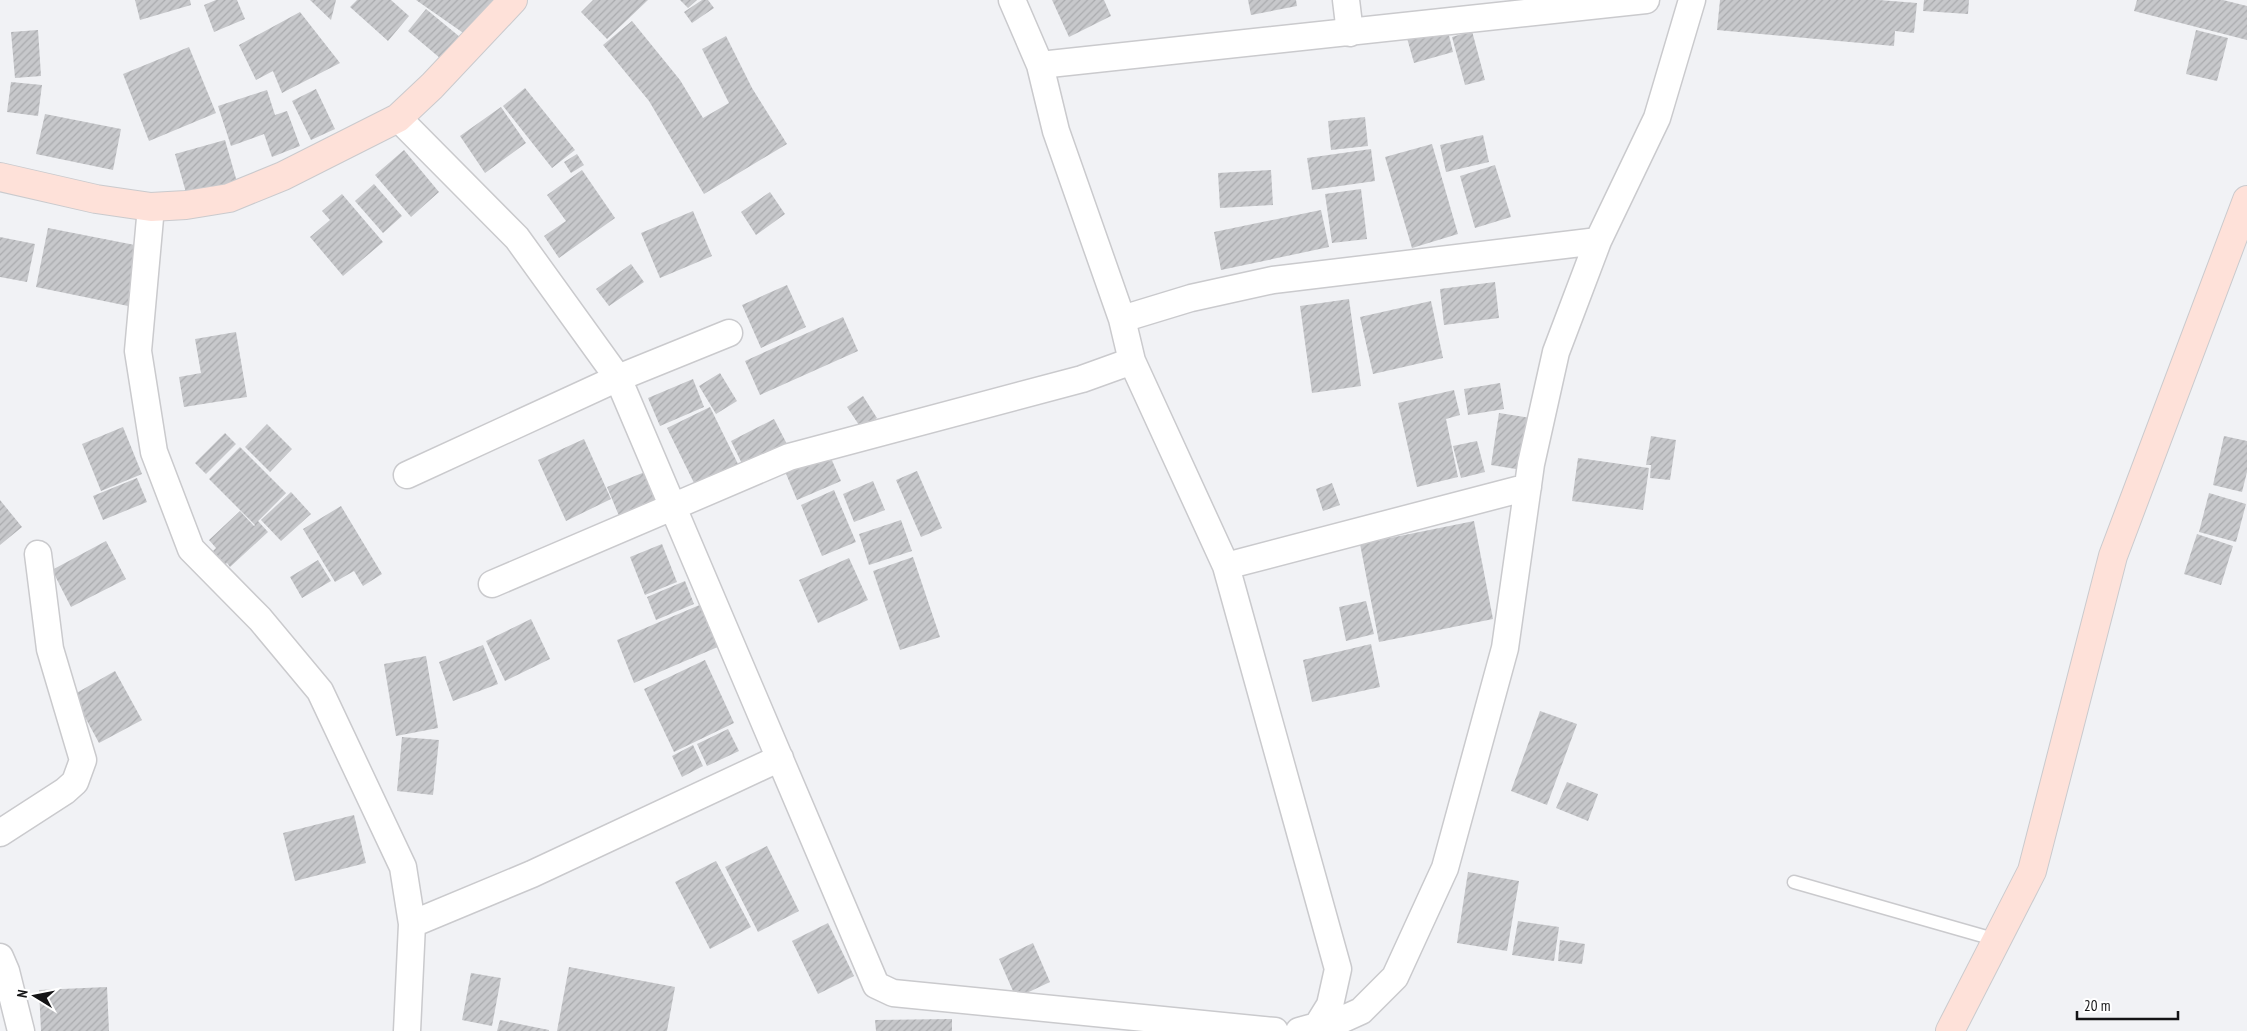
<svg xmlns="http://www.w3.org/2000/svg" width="2247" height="1031" font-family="'PT Sans Narrow',sans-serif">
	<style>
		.building { fill: url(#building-hatch) }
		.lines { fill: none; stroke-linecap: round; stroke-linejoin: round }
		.lane-casing { stroke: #cacacd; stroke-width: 15 }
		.street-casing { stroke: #cacacd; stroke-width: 29 }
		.secondary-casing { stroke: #cacacd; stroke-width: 30 }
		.lane { stroke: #fff; stroke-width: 12 }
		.street { stroke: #fff; stroke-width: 26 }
		.secondary { stroke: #fee1d9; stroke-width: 28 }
	</style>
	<defs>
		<pattern id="building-hatch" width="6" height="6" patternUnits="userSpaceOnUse" patternTransform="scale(1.25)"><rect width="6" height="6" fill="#c7c8cb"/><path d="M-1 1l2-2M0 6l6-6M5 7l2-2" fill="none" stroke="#aaabae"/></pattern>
	</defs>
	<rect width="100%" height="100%" fill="#f1f2f5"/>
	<!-- building -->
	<path class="building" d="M135,0H190L191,5L140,20Z
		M216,0H237L245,19L214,32L204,5Z
		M310,0H336L331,20Z
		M357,0H391L409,16L388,41L350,7Z
		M416,0H494L469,37Z
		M593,0H648L607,39L581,12Z
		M680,0H697L688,8Z
		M702,0H708L714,8L692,23L684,12Z
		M1052,0H1104L1111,16L1069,37Z
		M1248,0H1296L1297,6L1251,15Z
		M1720,0H1879L1917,3L1914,33L1895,31L1894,46L1717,30Z
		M1924,0H1969L1968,14L1923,11Z
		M2137,0H2223L2247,6V40L2134,11Z
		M426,9L466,42L447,64L408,31Z
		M300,12L340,63L282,93L273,71L256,80L239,45Z
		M632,21L680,80L703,118L729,103L702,49L726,36L752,88L787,144L704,194L649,101L603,45Z
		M1447,27L1453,52L1414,63L1407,38Z
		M38,30L41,76L15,78L11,32Z
		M2196,30L2228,38L2217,81L2186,74Z
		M1472,31L1485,80L1465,85L1452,37Z
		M189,47L216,113L149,141L123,74Z
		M11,82L42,85L38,116L7,112Z
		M525,88L575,150L552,168L503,106Z
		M316,89L335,129L311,140L292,101Z
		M267,90L275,115L287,111L300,146L272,157L264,134L231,146L218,106Z
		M501,107L526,143L485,173L460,136Z
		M45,114L121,129L113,170L36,154Z
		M1365,117L1368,146L1331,150L1328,121Z
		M1483,135L1489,162L1446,172L1440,145Z
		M225,140L237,182L187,196L175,154Z
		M1432,144L1458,234L1412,248L1385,157Z
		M1371,149L1375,181L1312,190L1307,158Z
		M404,150L439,192L411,217L375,175Z
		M577,154L584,165L571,173L564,162Z
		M1495,165L1511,217L1475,228L1460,176Z
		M582,170L615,218L559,258L544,236L566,221L547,195Z
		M1271,170L1273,205L1220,208L1218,173Z
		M374,184L402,216L383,233L355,201Z
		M1361,189L1367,239L1332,243L1325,194Z
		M770,192L785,214L756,235L741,212Z
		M342,194L383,242L343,276L310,237L330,220L322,211Z
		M1321,210L1329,247L1221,270L1214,232Z
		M693,211L712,256L660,278L641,233Z
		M48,228L145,247L133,307L36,287Z
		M0,237L35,244L27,282L0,277Z
		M631,264L644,282L609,306L596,289Z
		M1495,282L1499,318L1444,325L1440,289Z
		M787,285L806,327L761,348L742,305Z
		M1349,299L1361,386L1312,393L1300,306Z
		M1431,301L1443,358L1373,374L1360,317Z
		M843,317L858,351L760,395L745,361Z
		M236,332L247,397L184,407L179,377L201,373L195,339Z
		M720,373L737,401L716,414L699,386Z
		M693,379L704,407L660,426L648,398Z
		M1500,383L1504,409L1468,415L1464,389Z
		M1454,390L1460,415L1446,419L1458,477L1417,487L1398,403Z
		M863,396L877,418L861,428L847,407Z
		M710,407L738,464L695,485L667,428Z
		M1499,413L1530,418L1522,470L1491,465Z
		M774,419L789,448L745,470L731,441Z
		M267,424L292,449L270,472L245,447Z
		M123,427L142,474L101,491L82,444Z
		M225,433L236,444L206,474L195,463Z
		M1651,436L1676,440L1670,480L1650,478L1651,465H1646Z
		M2224,436L2247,441V472L2242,492L2213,485Z
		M584,439L611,499L566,521L538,460Z
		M1477,441L1485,472L1461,478L1453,446Z
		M240,447L286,493L258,521L268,532L230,567L227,563L220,570L208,556L216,548L209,540L240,511L254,526L255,525L209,479Z
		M827,449L841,481L797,500L784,469Z
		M1578,458L1649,468L1643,510L1572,501Z
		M917,471L942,528L921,537L896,480Z
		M645,472L659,507L622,523L607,487Z
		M137,478L147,502L103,520L93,496Z
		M873,481L885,510L854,522L843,494Z
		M1332,483L1340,505L1323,511L1316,489Z
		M834,490L856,542L822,556L801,505Z
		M291,492L311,514L281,541L261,520Z
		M2209,493L2246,504L2236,542L2199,532Z
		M0,500L22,527L0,545Z
		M341,506L382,574L363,586L354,571L335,582L303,529Z
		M901,520L912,551L869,565L859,534Z
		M1474,521L1493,619L1379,642L1360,544Z
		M2197,534L2233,546L2221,585L2184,574Z
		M106,541L126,579L71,607L52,570Z
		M662,544L677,582L645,595L630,557Z
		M913,557L940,637L900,650L873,571Z
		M849,558L868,600L818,623L799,580Z
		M318,560L331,581L302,598L290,577Z
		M685,581L694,604L656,620L647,597Z
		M1366,601L1374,634L1346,641L1339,607Z
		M702,604L720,646L634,683L617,640Z
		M531,619L550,659L505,681L486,641Z
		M1371,644L1380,687L1312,702L1303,660Z
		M483,645L498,684L453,701L439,662Z
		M426,656L438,728L396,736L384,664Z
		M705,660L734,723L674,752L644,689Z
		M115,671L142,720L99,743L73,695Z
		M1540,711L1577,724L1547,805L1511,791Z
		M728,729L739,751L707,766L697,744Z
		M402,737L439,740L433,795L397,791Z
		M693,745L703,766L682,777L672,756Z
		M1567,782L1598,794L1588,821L1556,808Z
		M354,815L366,863L295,881L283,833Z
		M767,846L799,911L758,932L725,867Z
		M716,861L751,927L710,949L675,882Z
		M1468,872L1519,881L1507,951L1457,943Z
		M1518,921L1559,927L1554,961L1512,955Z
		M828,923L854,976L818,994L792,941Z
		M1560,940L1585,944L1582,964L1558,961Z
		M1033,943L1050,982L1016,998L999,959Z
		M569,967L675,987L667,1031H557Z
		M471,973L501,978L492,1026L462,1020Z
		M107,987L109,1031H41L39,990Z
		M952,1019V1031H876L875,1020Z
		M500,1020L549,1030V1031H497Z"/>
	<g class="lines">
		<!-- lane casing -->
		<g class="lane-casing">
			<path id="lane" d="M1794,882L1997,940"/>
		</g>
		<!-- street casing -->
		<g class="street-casing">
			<path id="street" d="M1012,0L1040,65L1056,131L1122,319L1132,361L1226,566L1338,969L1330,1005L1317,1026L1299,1031
				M1346,0L1350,33
				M1040,65L1646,0
				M398,118L517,238L618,378L876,985L893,993L1275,1031
				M151,207L138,351L154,452L191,549L260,619L320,691L403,867L412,924L407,1031
				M1122,319L1191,298L1273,280L1598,241
				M407,475L618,378L729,333
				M1226,566L1528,487
				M492,584L789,457L1082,379L1132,361
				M0,833L65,791L75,782L83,760L50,649L38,554
				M412,924L532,874L780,758
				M0,957L6,971L21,1031
				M1317,1026L1341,1020L1361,1011L1395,977L1445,868L1505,648L1531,464L1556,352L1598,241L1657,118L1692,0"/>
		</g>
		<!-- secondary casing -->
		<g class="secondary-casing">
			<path id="secondary" d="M0,177L96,199L151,207L186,205L229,198L283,176L398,118L432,86L513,0
				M1950,1031L2032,871L2113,556L2247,200"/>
		</g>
		<!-- lane -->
		<use href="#lane" class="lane"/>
		<!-- street -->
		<use href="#street" class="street"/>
		<!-- secondary -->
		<use href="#secondary" class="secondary"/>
	</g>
	<!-- north arrow -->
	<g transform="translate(35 996) rotate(280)" stroke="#ffffff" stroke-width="4" paint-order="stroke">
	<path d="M0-4L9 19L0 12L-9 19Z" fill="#141416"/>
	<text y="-8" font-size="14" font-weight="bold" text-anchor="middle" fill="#141416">N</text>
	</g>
	<!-- scale -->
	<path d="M2077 1011v8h101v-8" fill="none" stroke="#141416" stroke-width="2.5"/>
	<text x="2084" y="1011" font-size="15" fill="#141416" stroke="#ffffff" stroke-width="4" paint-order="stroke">20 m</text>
</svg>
